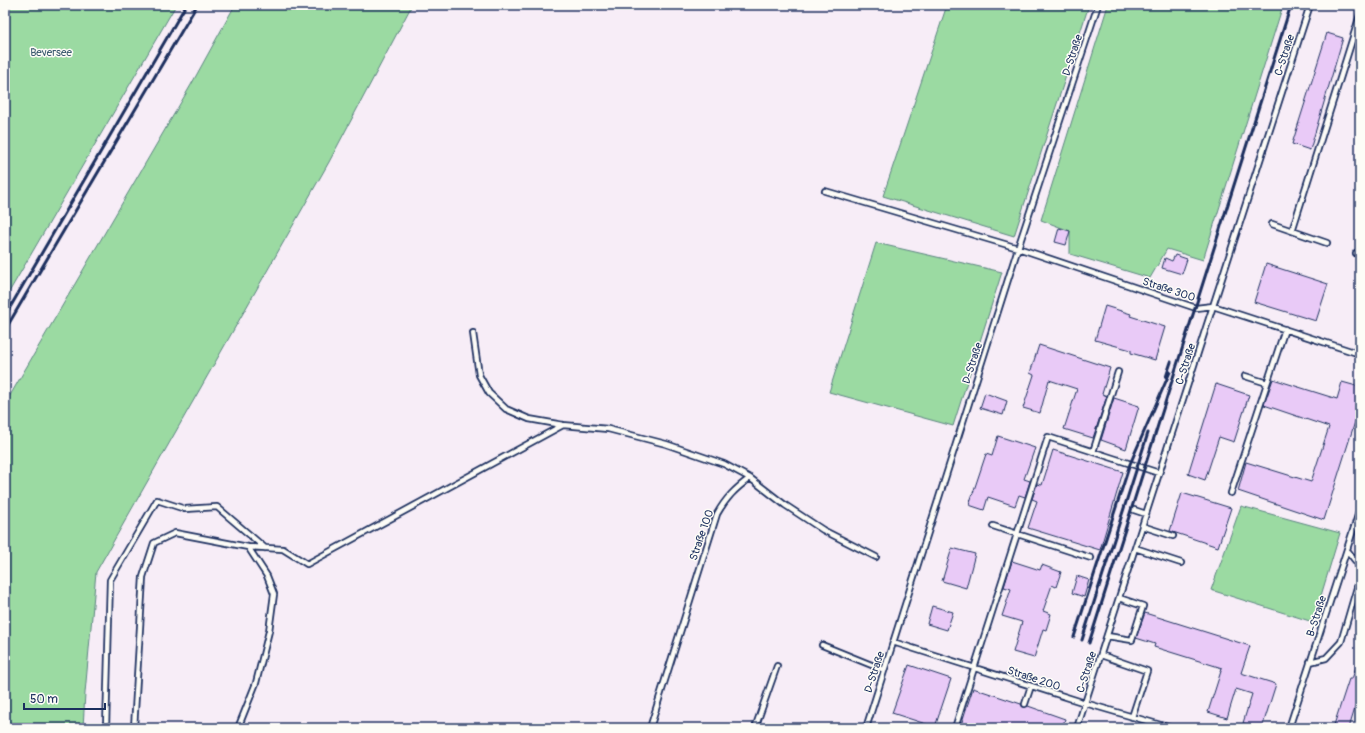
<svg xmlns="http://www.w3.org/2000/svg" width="1365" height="733" font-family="Pangolin,sans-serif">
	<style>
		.built { fill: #f7edf7 }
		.green { fill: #9bdaa2; stroke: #5b8480 }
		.building { fill: #e9caf7; stroke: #1b2f5e }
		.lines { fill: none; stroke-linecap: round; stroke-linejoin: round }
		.service-casing { stroke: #1b2f5e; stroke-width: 8 }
		.service { stroke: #fdfcf7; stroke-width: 4.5 }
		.rail { stroke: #1b2f5e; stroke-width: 3 }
		.labels { text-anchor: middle; stroke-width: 3; stroke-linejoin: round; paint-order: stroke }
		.park-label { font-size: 11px; fill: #3b5a6f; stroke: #fdfcf7 }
		.street-label { font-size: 11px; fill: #1b2f5e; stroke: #fdfcf7 }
	</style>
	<rect width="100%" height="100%" fill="#fdfcf7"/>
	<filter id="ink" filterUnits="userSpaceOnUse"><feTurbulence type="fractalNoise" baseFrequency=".025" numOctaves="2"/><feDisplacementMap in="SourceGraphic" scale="8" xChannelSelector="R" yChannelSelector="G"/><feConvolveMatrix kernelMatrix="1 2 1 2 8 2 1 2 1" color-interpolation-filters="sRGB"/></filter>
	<g filter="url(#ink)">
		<!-- built -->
		<path class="built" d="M176,5H235L191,85L5,404V299Z
			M412,5H1360V728H83L85,693L96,572L329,162Z"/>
		<!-- green -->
		<path class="green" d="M5,5H176L5,299Z
			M235,5H412L329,162L96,572L85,693L83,728H5V404L191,85Z
			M947,5H1089L1014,236L883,196Z
			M1108,5H1283L1203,260L1167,249L1150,278L1070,254V231L1041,220Z
			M876,243L1002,272L953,426L829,392Z
			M1241,506L1340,533L1313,622L1211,590Z"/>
		<!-- building -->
		<path class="building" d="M1327,33L1343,38L1310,150L1292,144Z
			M1059,228L1070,231L1066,245L1055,242Z
			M1175,255L1187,259L1182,274L1162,268L1165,258L1172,261Z
			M1266,264L1328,284L1316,321L1254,302Z
			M1105,306L1131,314L1130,316L1165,327L1155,360L1131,353V350L1095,340Z
			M1039,345L1110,368L1102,394L1107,396L1093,438L1064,429L1077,389L1049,380L1040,413L1023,408L1034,375L1030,373Z
			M1273,379L1337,399L1342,382L1360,387V406L1324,520L1238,491L1246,462L1311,482L1329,427L1264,405Z
			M1216,384L1249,395L1234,442L1219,437L1205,480L1188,474Z
			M985,393L1007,401L1003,415L980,408Z
			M1114,398L1139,406L1126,449L1101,440Z
			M998,436L1035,448L1024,479L1030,481L1025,497L1019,495L1015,506L988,497L984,510L969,505L986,454L992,456Z
			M1053,450L1123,472L1100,550L1028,528L1037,501L1032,499L1037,484L1042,485Z
			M1182,493L1231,508L1218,547L1170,531Z
			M952,548L975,554L966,588L942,581Z
			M1012,561L1040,570L1042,565L1061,572L1056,587L1052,585L1043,611L1051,614L1046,630L1043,629L1034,658L1013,652L1022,622L1002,616L1011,589L1004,587Z
			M1077,576L1089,580L1084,597L1072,593Z
			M932,606L953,612L947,630L927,624Z
			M1145,613L1250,646L1241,673L1276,684L1262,728L1243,723L1252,694L1236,689L1227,718L1208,712L1222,668L1154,647L1155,644L1136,638Z
			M1358,661H1360V692L1349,728H1333L1349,679H1352Z
			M909,665L951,679L935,727L892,713Z
			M973,688L1021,704L1023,707L1028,706L1065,719L1062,728H960Z"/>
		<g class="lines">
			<!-- service casing -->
			<g class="service-casing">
				<path id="service" d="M825,191L1018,248L1196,308L1213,306L1360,354
					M1272,224L1327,243
					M1292,231L1360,15
					M1356,253L1360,254
					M473,333L479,375L489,393L506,409L529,419L563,425L608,429L666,444L724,464L750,478
					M1245,376L1267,383
					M1093,452L1118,372
					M1231,493L1285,329
					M1134,510L1146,514
					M993,526L1091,558
					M1142,526L1173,536
					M1135,548L1181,563
					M1107,636L1132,640L1143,606L1119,598
					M893,642L1085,703L1171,728
					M822,645L884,670
					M1101,655L1147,671L1132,717
					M1310,662L1326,658L1341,642L1360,577L1358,564L1347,550
					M1025,704L1031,686
					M106,728L110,580L157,500L185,509L217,507L265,548
					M134,728L143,577L154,543L175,533L248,547L283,549L307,564L563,425
					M238,728L256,683L269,631L274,594L267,576L248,547
					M650,728L717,514C726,498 735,489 750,478L785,505L823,530L876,557
					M755,728L777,666
					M866,728L1018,248L1098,5
					M955,728L1048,437L1159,473
					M1077,728L1310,5
					M1289,728L1360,509"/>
			</g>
			<!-- service -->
			<use href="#service" class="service"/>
			<!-- rail -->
			<path class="rail" d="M5,316L186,5
				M5,330L197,5
				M1166,377L1171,362
				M1074,637L1130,464L1170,372
				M1082,640L1148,433
				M1089,643L1291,5"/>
		</g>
	</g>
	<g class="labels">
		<!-- park labels -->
		<g class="park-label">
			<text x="51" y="56">Beversee</text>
		</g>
		<!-- street labels -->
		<g class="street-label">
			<text transform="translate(1072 55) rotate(-72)" y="4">D-Straße</text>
			<text transform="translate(1284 55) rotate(-72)" y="4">C-Straße</text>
			<text transform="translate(1169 289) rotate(18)" y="4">Straße 300</text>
			<text transform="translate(972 363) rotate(-72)" y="4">D-Straße</text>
			<text transform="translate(1185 364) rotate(-72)" y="4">C-Straße</text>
			<text transform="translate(701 535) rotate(-71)" y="4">Straße 100</text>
			<text transform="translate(1316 616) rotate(-72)" y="4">B-Straße</text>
			<text transform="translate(874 672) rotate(-72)" y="4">D-Straße</text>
			<text transform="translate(1086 672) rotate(-72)" y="4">C-Straße</text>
			<text transform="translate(1034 678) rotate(18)" y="4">Straße 200</text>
		</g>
	</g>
	<!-- margin -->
	<rect width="1365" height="733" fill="none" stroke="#fdfcf7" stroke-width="20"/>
	<rect x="10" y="10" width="1345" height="713" fill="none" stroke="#1b2f5e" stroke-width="1.5" filter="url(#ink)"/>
	<!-- scale -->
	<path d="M24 703v6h81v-6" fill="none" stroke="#1b2f5e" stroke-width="2"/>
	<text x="30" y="703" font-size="12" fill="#1b2f5e" stroke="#fdfcf7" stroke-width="3" paint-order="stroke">50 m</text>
</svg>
